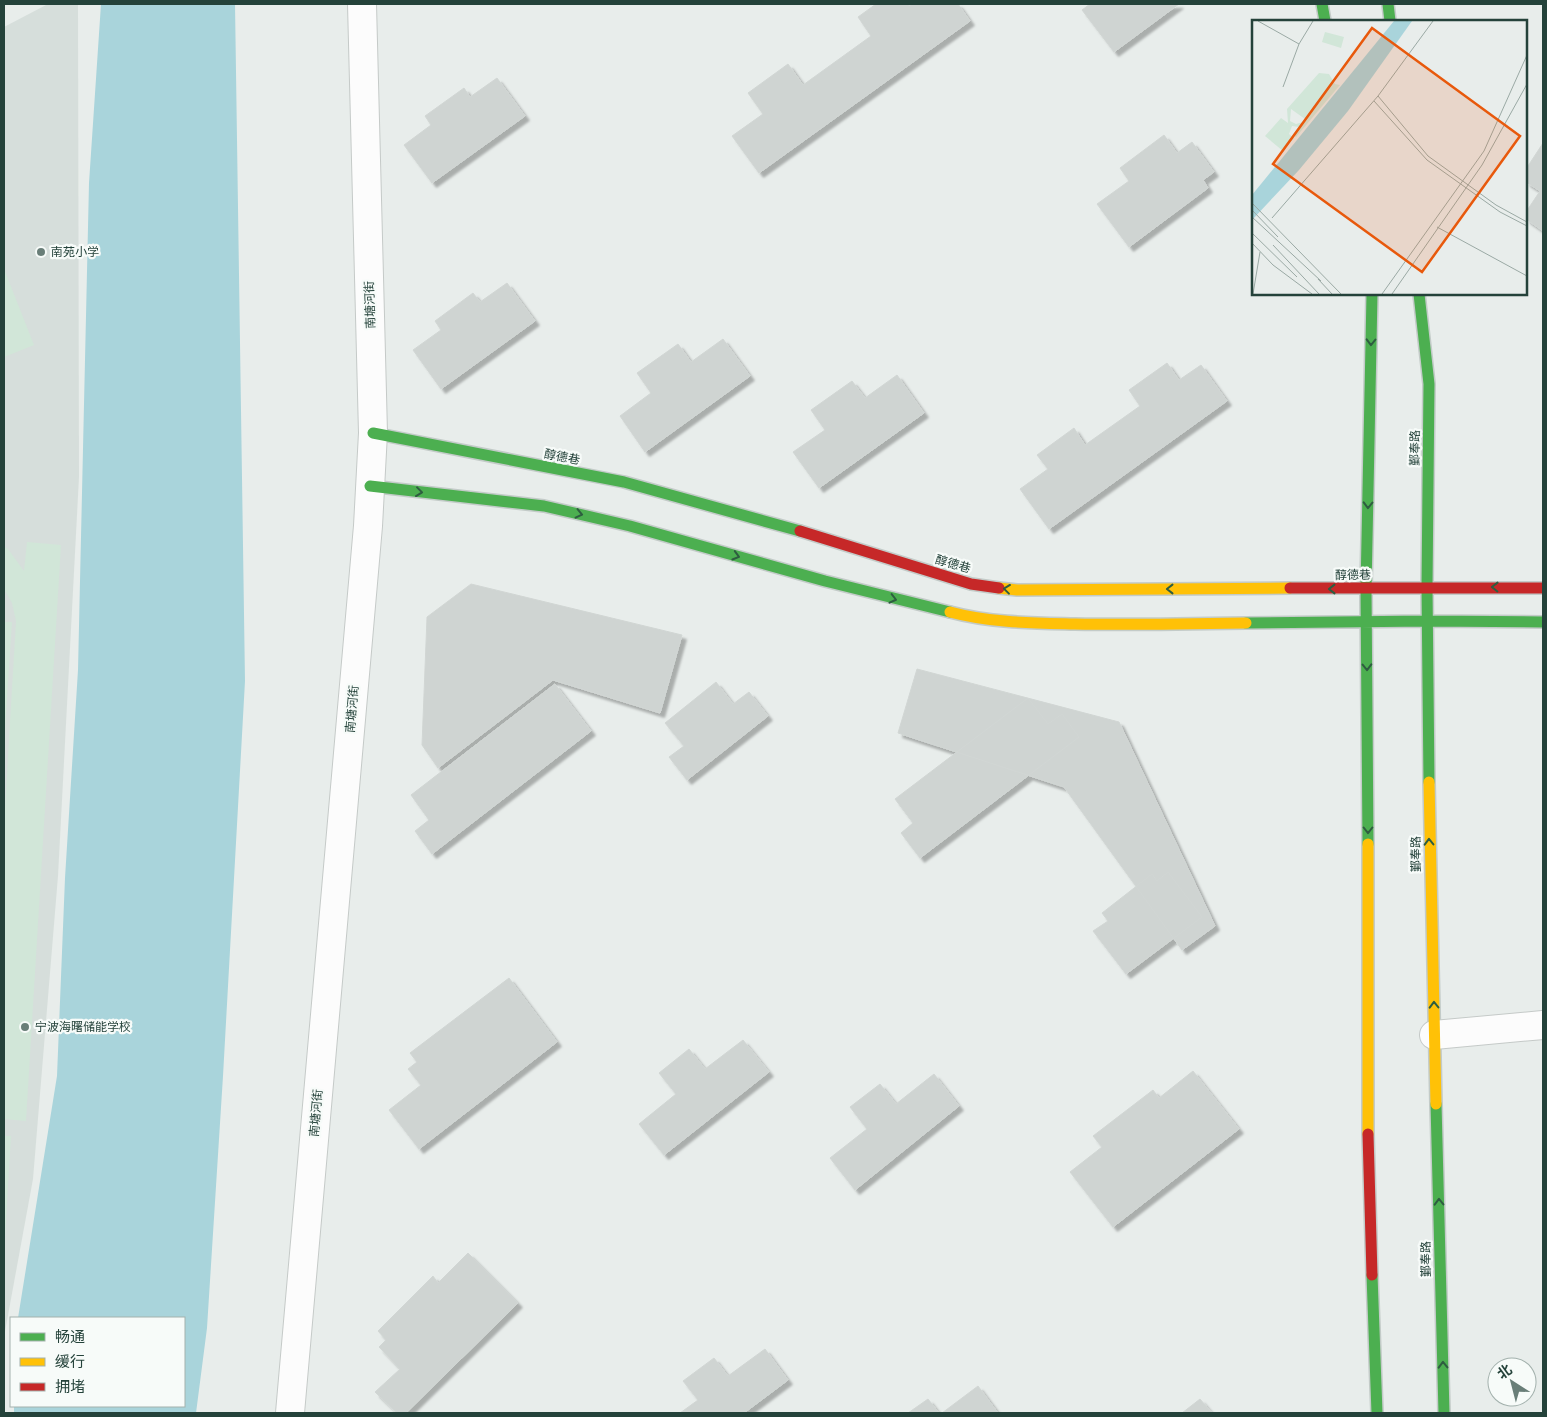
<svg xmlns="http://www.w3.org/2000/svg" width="1547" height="1417" font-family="Lato,'Noto Sans SC',sans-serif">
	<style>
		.built { fill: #d6dedb }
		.green { fill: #d1e6d8 }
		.water { fill: #a9d4db }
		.building { fill: #cfd4d2; stroke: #d1d6d4; filter: url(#shadow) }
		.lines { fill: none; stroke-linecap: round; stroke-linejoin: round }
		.street-casing { stroke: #c5cac8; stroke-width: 30 }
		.fast-casing { stroke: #c3cbc8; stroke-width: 14 }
		.slow-casing { stroke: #c3cbc8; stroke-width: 14 }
		.jam-casing { stroke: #c3cbc8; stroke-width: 14 }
		.street { stroke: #fcfcfc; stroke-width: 28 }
		.fast { stroke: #4caf50; stroke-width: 11 }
		.slow { stroke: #ffc107; stroke-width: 11 }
		.jam { stroke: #c62828; stroke-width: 11 }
		.oneway { stroke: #2e5d40 }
		.poi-dot { fill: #697e78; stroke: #f7fbf9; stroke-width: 2 }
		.labels { text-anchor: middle; stroke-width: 4.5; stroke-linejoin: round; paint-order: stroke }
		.poi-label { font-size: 12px; fill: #24423a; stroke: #f7fbf9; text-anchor: start }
		.street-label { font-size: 12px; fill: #24423a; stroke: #f7fbf9 }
		.inset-road { fill: none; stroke: #9aa9a4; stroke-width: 1 }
		.view { fill: #e8590c; fill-opacity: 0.15; stroke: #e8590c; stroke-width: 2.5 }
		.inset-edge { fill: none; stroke: #24423a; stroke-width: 2.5 }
	</style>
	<defs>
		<filter id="shadow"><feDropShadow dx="4.5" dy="4.5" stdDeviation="1" flood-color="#0004"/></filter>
	</defs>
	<rect width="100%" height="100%" fill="#e8edeb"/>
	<!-- built -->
	<path class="built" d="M48,4H78L79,477L58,876L33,1179L4,1337V27Z"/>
	<!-- green -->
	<path class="green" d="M4,269L34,345L4,357Z
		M27,542L61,545L26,1121L4,1119V825L16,621L12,603L4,589V547L8,549L24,571Z
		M4,622H12L4,742Z
		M4,1136H11L4,1255Z"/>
	<!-- water -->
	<path class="water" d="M101,4H235L245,681L223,1076L207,1328L196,1413H14V1406H184V1318H18L57,1076L65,878L78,670L89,183Z"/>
	<!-- building -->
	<path class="building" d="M876,4H907L909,6L912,4H958L970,21L759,173L732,136L763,114L748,93L788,64L803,85L871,36L858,17Z
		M1090,4H1179L1114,52L1082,10Z
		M497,78L525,116L432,183L404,145L431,125L425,116L464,88L470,97Z
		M1164,135L1177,153L1192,142L1214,172L1203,180L1208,188L1129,247L1097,204L1129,181L1120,168Z
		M1543,143V231L1526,219V212L1540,191L1526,182V169Z
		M507,283L535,321L441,389L413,350L441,330L435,321L473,293L480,302Z
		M723,339L750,376L645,452L620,416L651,393L637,373L678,344L691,362Z
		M1167,363L1179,380L1201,365L1227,401L1049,529L1020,489L1048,469L1037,455L1074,428L1085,445L1140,406L1129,390Z
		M897,375L924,413L819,488L793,452L825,430L811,410L852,381L865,398Z
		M471,584L682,635L660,713L553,680L438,768L422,745L427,617Z
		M917,669L1119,722L1215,926L1182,950L1064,787L898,733Z
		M716,682L733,704L749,692L768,716L687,780L669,757L684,746L665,723Z
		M555,684L591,731L432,854L415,831L429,820L411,795Z
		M1028,698L1048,724L1062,714L1079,737L920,858L901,833L913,823L895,799Z
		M1168,872L1202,917L1126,974L1093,931L1108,921L1102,913L1152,874L1157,881Z
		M509,978L557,1042L419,1149L389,1110L421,1085L408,1069L417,1062L410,1053Z
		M743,1040L769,1072L664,1155L639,1124L676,1094L659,1073L689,1049L705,1069Z
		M1193,1071L1239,1129L1113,1227L1070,1172L1102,1147L1093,1136L1153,1090L1159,1098Z
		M934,1074L959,1106L855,1190L830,1158L867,1129L850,1107L880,1084L896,1104Z
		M468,1253L518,1303L406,1413H397L375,1392L400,1369L379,1347L386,1340L378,1331L433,1276L438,1283Z
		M765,1349L788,1380L744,1413H680L698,1400L683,1381L714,1358L728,1376Z
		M978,1386L998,1413H942Z
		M928,1399L939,1413H908Z
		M1200,1399L1212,1413H1182Z"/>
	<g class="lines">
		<!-- street casing -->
		<g class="street-casing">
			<path id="street" d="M1434,1035L1543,1025
				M290,1413L368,526L373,433L362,4"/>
		</g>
		<!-- fast casing -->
		<g class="fast-casing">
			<path id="fast" d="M1322,4L1325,21
				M1388,4L1390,21
				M1419,294L1429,384L1427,587L1429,782
				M373,433L624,482L800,531
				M370,486L544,506L630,526L825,581L950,612
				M1246,623L1427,621L1543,622
				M1368,844L1366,589L1372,294
				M1436,1104L1444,1413
				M1372,1275L1377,1413"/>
		</g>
		<!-- slow casing -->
		<g class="slow-casing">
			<path id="slow" d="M999,588L1017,590L1290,588
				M950,612C991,623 1033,623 1075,624C1132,625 1189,624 1246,623
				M1429,782L1436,1104
				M1368,1134V844"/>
		</g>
		<!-- jam casing -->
		<g class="jam-casing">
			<path id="jam" d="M800,531L971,584L999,588
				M1290,588H1543
				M1368,1134L1372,1275"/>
		</g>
		<!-- street -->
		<use href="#street" class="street"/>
		<!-- fast -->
		<use href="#fast" class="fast"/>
		<!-- slow -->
		<use href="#slow" class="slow"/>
		<!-- jam -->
		<use href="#jam" class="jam"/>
	</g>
	<!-- one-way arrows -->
	<defs><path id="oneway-chevron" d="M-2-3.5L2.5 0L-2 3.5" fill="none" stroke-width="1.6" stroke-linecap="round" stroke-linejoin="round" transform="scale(1.25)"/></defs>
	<g class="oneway">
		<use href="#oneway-chevron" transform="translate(1371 342) rotate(91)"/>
		<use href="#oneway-chevron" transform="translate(419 492) rotate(7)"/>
		<use href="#oneway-chevron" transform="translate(1368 505) rotate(91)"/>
		<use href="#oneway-chevron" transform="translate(579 514) rotate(13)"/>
		<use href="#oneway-chevron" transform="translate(736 556) rotate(16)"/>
		<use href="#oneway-chevron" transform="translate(1495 587) rotate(-179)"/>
		<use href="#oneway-chevron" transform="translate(1007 589) rotate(-173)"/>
		<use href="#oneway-chevron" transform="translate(1170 589) rotate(180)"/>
		<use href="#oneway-chevron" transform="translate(1332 589) rotate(180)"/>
		<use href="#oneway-chevron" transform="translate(893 599) rotate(14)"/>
		<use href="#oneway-chevron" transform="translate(1367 667) rotate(89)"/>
		<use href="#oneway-chevron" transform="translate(1368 830) rotate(90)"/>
		<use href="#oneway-chevron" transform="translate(1429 842) rotate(-91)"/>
		<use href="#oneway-chevron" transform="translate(1434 1005) rotate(-91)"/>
		<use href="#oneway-chevron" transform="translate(1439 1202) rotate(-91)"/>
		<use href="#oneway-chevron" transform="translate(1443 1365) rotate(-91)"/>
	</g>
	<!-- markers -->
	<g class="poi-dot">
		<circle cx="41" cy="252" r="5"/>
		<circle cx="25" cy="1027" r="5"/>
	</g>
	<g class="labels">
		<!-- poi labels -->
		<g class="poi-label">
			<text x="51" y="256">南苑小学</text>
			<text x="35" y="1031">宁波海曙储能学校</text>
		</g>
		<!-- street labels -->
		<g class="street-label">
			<text transform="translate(370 305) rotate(-92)" y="4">南塘河街</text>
			<text transform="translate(1415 448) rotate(-89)" y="4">鄞奉路</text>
			<text transform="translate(562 457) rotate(11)" y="4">醇德巷</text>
			<text transform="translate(953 564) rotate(16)" y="4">醇德巷</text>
			<text transform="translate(1353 575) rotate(-1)" y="4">醇德巷</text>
			<text transform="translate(352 709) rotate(-85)" y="4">南塘河街</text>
			<text transform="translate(1416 854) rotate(-91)" y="4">鄞奉路</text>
			<text transform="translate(316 1113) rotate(-85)" y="4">南塘河街</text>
			<text transform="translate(1426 1259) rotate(-91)" y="4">鄞奉路</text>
		</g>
	</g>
	<!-- overview -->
	<g transform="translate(1252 20)">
		<rect width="275" height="275" fill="#e8edeb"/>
		<path d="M73,12L92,17L89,28L70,22ZM67,53L77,54L83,64L88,65L44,117L41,115L47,107L40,106L37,114L42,118L31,131L13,116L29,98L36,103L35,89ZM39,89L53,99L51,102L44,104L38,101Z" fill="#d1e6d8" fill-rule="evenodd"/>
		<path d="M142,1H160L96,91L47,150L0,200V175Z" fill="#a9d4db"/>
		<path class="inset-road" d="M6,1L47,24M31,67L47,24L61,1M126,76L176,136L244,185L275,202M122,81L175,140L248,192L275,206M0,183L89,274M0,190L26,217M0,197L69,261M20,198L126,76L181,1M185,207L275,256M0,213L45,257M0,223L21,245L60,274M21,225L67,274M66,259L80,274M1,274L8,232M130,274L232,131L275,35M140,274L230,145L275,64"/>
		<path class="view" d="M120,8L268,116L170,252L21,144Z"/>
		<rect width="275" height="275" class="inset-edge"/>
	</g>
	<!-- border -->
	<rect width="1547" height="1417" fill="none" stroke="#24423a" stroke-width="10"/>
	<!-- legend -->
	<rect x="10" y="1317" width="175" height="90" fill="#f7fbf9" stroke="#a3b1ad"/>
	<rect x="20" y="1333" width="25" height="8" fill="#4caf50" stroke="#a3b1ad"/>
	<text x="55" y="1342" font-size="15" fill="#24423a">畅通</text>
	<rect x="20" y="1358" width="25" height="8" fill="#ffc107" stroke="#a3b1ad"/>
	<text x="55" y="1367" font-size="15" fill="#24423a">缓行</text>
	<rect x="20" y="1383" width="25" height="8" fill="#c62828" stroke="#a3b1ad"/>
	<text x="55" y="1392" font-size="15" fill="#24423a">拥堵</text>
	<!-- north arrow -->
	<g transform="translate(1512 1382) rotate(324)"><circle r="24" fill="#f7fbf9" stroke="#a3b1ad"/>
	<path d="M0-4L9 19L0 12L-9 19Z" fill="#697e78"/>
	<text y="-8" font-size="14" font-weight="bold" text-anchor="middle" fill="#24423a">北</text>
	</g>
</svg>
